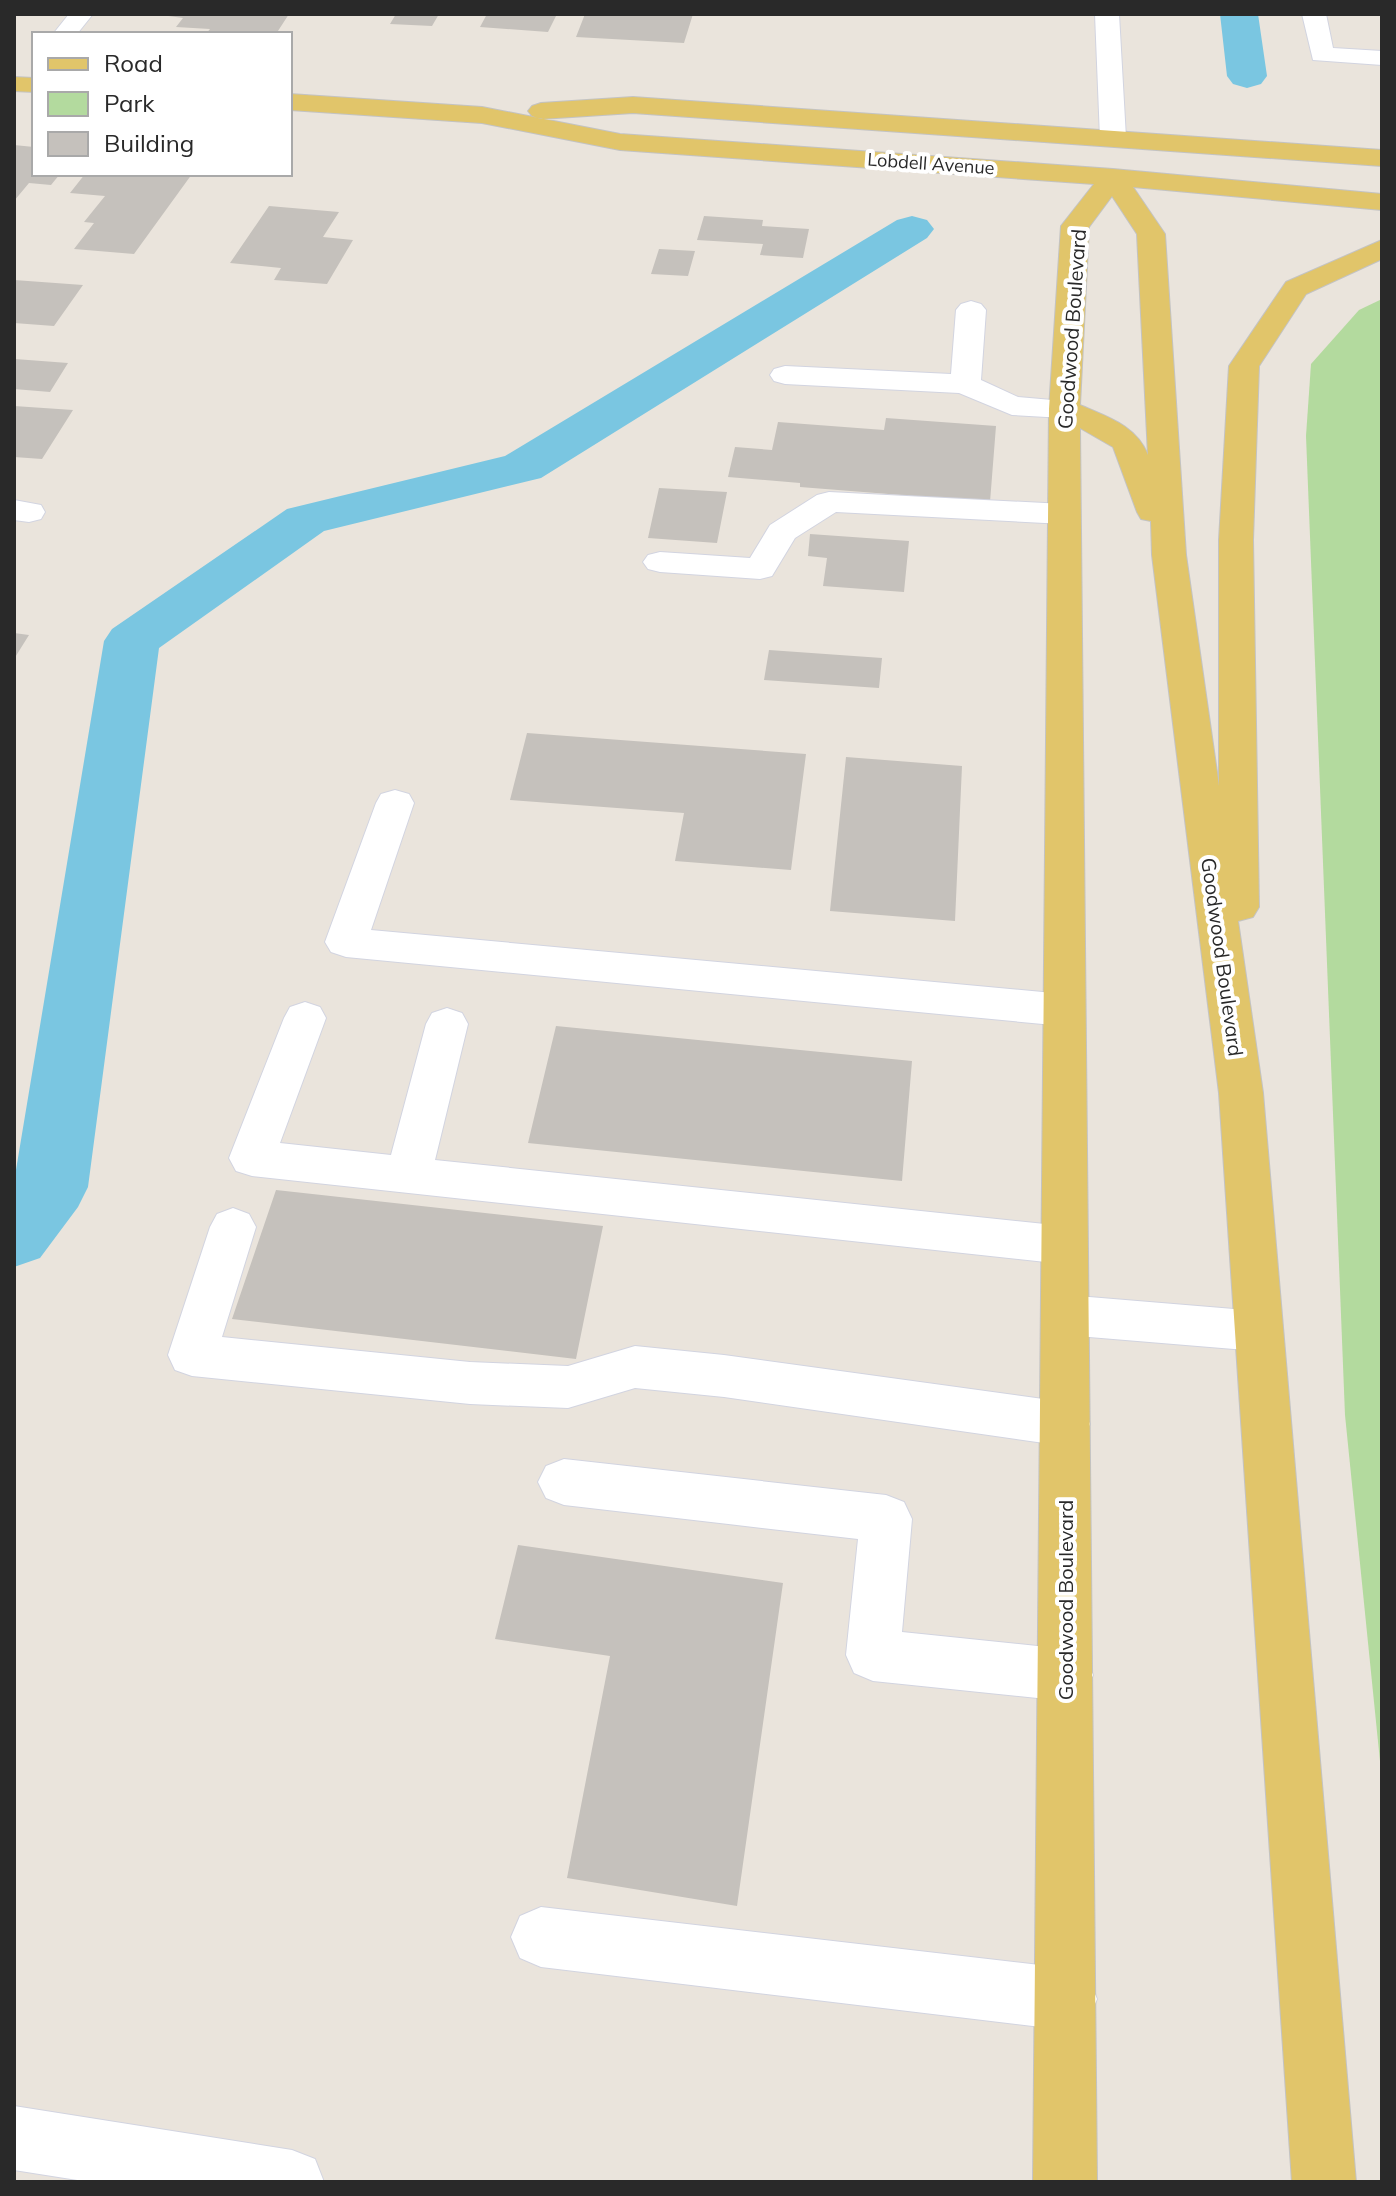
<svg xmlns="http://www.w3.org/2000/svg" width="1396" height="2196" font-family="Mulish,sans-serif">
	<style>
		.green { fill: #b3da9e }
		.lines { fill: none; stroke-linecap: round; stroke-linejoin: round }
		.canal { fill: #7ac6e1; fill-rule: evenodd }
		.building { fill: #c5c1bc }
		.minor-casing { stroke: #d2d4e0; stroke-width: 2 }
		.major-casing { stroke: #c3c3c3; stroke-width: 2 }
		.minor { fill: #fff; fill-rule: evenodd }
		.major { fill: #e1c56a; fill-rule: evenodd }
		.labels { text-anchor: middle; stroke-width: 8; stroke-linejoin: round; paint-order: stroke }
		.far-street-label { font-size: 18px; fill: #292929; stroke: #fff }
		.street-label { font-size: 20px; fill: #292929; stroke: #fff }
	</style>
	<rect width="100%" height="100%" fill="#eae4dc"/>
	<!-- green -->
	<path class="green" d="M1382,299V1781L1345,1415L1306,436L1311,364L1359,310Z"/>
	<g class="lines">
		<!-- canal -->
		<path class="canal" d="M1220,14H1258L1267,76L1261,84L1247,88L1233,84L1227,76Z
			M912,216L927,220L934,229L927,238L541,478L324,531L159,648L88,1187L78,1207L40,1258L14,1267V1182L104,641L112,629L287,509L505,456L897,220Z"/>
	</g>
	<!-- building -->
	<path class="building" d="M154,14H289L276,34H206L210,29L176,27L183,18Z
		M396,14H439L432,26L390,24Z
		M487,14H557L548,32L480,27Z
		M585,14H693L684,43L576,37Z
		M14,145L34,147V174H60L51,185L29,183L14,201Z
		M85,174H192L134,254L74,249L94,223L84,222L105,196L70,193Z
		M269,206L339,212L323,237L353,240L327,284L274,280L281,268L230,263Z
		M704,216L763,220L762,226L809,229L803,258L760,255L763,244L697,240Z
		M659,249L695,251L688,276L651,274Z
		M14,280L83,285L54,326L14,323Z
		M15,359L68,363L50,392L14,389Z
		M14,406L73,410L42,459L14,457Z
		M886,418L996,426L990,502L800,487V483L728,477L735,447L772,450L778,422L884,430Z
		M659,488L727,492L717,543L648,538Z
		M810,534L909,541L904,592L823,586L827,558L808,556Z
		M14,633L29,635L14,659Z
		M769,650L882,658L879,688L764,680Z
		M527,733L806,754L791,870L675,861L684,813L510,800Z
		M846,757L962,766L955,921L830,911Z
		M556,1026L912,1061L902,1181L528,1143Z
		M276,1190L603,1226L576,1359L232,1319Z
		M518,1545L783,1583L737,1906L567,1878L610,1656L495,1639Z"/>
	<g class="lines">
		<!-- minor casing -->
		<g class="minor-casing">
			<path id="minor" d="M69,14H93L77,34H53Z
				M1095,14H1119L1126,138L1122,143H1104L1100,138Z
				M1302,14H1326L1333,48L1382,51V65L1313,60Z
				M971,301L981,304L986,310L981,380L1018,397L1075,402L1079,409L1075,416L1064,418L1012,415L959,393L785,384L774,381L770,375L774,369L785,366L951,374L956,310L961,304Z
				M829,492L1064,504L1076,507L1080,514L1076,521L1064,524L836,512L795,538L772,576L760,579L660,572L648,569L643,562L648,555L660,552L750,558L770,525L817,495Z
				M14,500L41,505L45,512L41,519L29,522L14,520Z
				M395,790L409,794L414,803L371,930L1064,994L1079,999L1085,1010L1079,1021L1064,1026L346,957L331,952L325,942L376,803L381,794Z
				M305,1002L320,1007L326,1018L280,1143L391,1155L426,1024L432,1013L447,1008L462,1013L468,1024L435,1160L1064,1226L1081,1232L1087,1245L1081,1258L1064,1264L252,1176L236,1171L229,1158L284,1018L290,1007Z
				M233,1208L249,1214L256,1227L222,1337L470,1362L568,1366L635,1346L724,1355L1065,1402L1083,1408L1090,1424L1083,1440L1065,1446L724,1397L635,1388L568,1408L470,1404L192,1376L175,1370L168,1355L210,1227L217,1214Z
				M1065,1295L1258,1311L1275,1317L1282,1331L1275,1345L1258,1351L1065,1335L1048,1329L1041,1315L1048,1301Z
				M564,1459L886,1495L904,1502L912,1519L902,1632L1066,1649L1085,1656L1093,1675L1085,1694L1066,1701L873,1681L854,1673L846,1655L858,1539L564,1505L546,1498L538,1482L546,1466Z
				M541,1907L1066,1968L1088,1977L1097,1999L1088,2021L1066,2030L541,1967L520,1958L511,1937L520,1916Z
				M14,2106L292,2150L315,2159L324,2182H90L14,2170Z"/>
		</g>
		<!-- major casing -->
		<g class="major-casing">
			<path id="major" d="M14,77L34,78V92L14,91Z
				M290,94L482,107L620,134L1113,169L1382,194V210L1133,187L1165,234L1186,555L1219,786V540L1229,366L1286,282L1382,240V259L1306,294L1259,366L1253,540L1259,907L1253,917L1238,921L1263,1093L1356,2182H1292L1219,1093L1152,555L1151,521L1141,519L1137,512L1113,447L1080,428L1097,2182H1033L1049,409L1061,226L1094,184L620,150L482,123L290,110ZM1112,196L1137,234L1148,455C1136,425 1107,417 1080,405L1089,227Z
				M633,97L1382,150V166L633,113L541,119L532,116L528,111L532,106L541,103Z"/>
		</g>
		<!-- minor -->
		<use href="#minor" class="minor"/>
		<!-- major -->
		<use href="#major" class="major"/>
	</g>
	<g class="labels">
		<!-- far-street labels -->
		<g class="far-street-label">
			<text transform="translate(931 164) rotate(4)" y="6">Lobdell Avenue</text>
		</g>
		<!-- street labels -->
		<g class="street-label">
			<text transform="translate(1072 329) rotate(-86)" y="7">Goodwood Boulevard</text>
			<text transform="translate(1222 957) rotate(82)" y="7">Goodwood Boulevard</text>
			<text transform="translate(1066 1600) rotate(-90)" y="7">Goodwood Boulevard</text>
		</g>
	</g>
	<!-- border -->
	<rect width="1396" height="2196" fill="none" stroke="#292929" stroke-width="32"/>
	<!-- legend -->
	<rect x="32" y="32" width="260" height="144" fill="#ffffff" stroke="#a9a9a9" stroke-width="2"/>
	<rect x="48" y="58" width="40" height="12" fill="#e1c56a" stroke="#a9a9a9" stroke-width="2"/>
	<text x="104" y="72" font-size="24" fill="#292929">Road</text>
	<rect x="48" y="92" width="40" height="24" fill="#b3da9e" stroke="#a9a9a9" stroke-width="2"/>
	<text x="104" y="112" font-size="24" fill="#292929">Park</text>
	<rect x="48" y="132" width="40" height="24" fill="#c5c1bc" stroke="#a9a9a9" stroke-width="2"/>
	<text x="104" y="152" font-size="24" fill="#292929">Building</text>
</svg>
